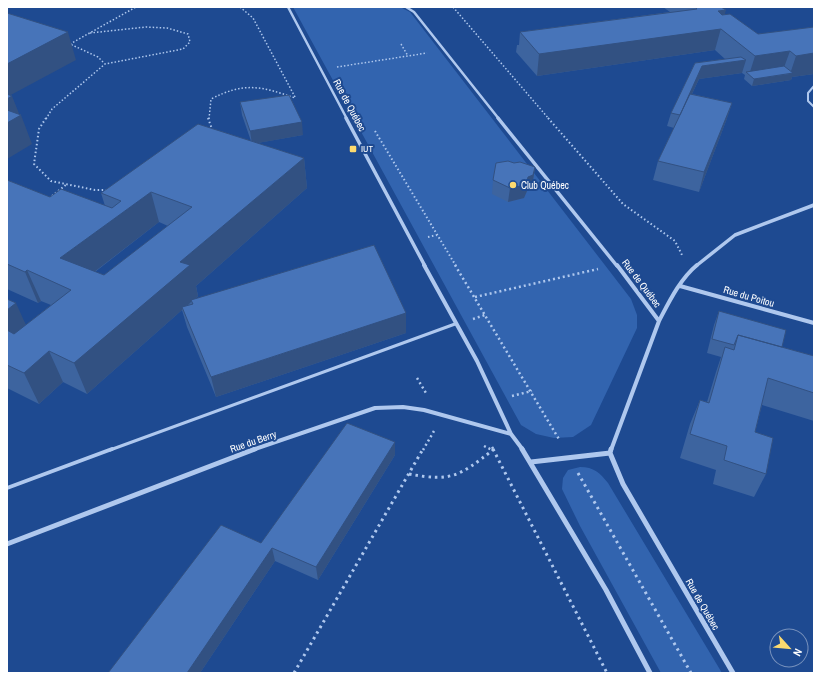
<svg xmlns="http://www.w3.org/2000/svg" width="821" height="680" font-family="'Archivo Narrow',sans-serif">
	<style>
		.green { fill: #3264af }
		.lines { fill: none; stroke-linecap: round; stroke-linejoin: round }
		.path-far3 { stroke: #afc8ee; stroke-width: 1.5; stroke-dasharray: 1.5 2; stroke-linecap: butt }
		.path-far2 { stroke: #afc8ee; stroke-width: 2; stroke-dasharray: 1.5 2.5; stroke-linecap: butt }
		.path-far1 { stroke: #afc8ee; stroke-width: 2.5; stroke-dasharray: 2 3; stroke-linecap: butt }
		.path { stroke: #afc8ee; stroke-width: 3; stroke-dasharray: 2.5 4; stroke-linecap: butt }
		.lane-far2 { stroke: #afc8ee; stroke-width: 2 }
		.lane-far1 { stroke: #afc8ee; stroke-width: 3 }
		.lane { stroke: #afc8ee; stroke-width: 4 }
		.street-far3 { stroke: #afc8ee; stroke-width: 2.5 }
		.street-far2 { stroke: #afc8ee; stroke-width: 3.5 }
		.street-far1 { stroke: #afc8ee; stroke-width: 4 }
		.street { stroke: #afc8ee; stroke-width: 5 }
		.wall { fill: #3d649f; fill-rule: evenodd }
		.shaded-wall { fill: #325182 }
		.building { fill: #4774b9; stroke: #325182; fill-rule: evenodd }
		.poi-dot { fill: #fcda6f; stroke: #1e4a91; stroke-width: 1.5 }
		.labels { text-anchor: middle; stroke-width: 4; stroke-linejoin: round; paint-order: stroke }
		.far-poi-label { font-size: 9px; fill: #fff; stroke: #1e4a91; text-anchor: start }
		.street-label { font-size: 10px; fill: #fff; stroke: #1e4a91 }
		.poi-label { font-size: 10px; fill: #fff; stroke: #1e4a91; text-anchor: start }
	</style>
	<rect width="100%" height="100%" fill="#1e4a91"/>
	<!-- green -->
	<path class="green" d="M293,7H400L410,12L631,299L637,315V328L591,425L573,437L554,438L536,434L521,425Z
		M580,467C594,467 600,473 608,483L722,673H661L580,526L562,489L563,478L568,470Z"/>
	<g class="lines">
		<!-- path-far3 -->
		<path class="path-far3" d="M240,7L253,18L295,97
			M453,7L549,119
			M90,33L146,27L167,28L188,34L190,42L183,49L105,64
			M70,44L136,7
			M401,44L408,56
			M337,67L427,53
			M46,119L52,109L105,64L98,57L70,44
			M209,119L211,99C244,82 261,86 295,98"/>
		<!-- path-far2 -->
		<path class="path-far2" d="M46,118L39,129L34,164L51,181L95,190H106
			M208,118L212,129L210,130
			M548,118L623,204L675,241L682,255
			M375,131L456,266
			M52,196L67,184
			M428,237L437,235"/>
		<!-- path-far1 -->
		<path class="path-far1" d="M455,265L560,441
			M475,297L598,269
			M473,319L485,315
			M417,378L426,393
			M512,396L532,391
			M484,446L492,450
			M492,447L494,450
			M423,450L434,431"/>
		<!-- path -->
		<path class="path" d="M493,449L607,673
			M578,473L691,673
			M409,474C452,482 459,476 493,450L492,449
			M294,673L423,449"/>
		<!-- lane-far2 -->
		<path class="lane-far2" d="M814,86L808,93V101L814,107"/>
		<!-- lane-far1 -->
		<path class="lane-far1" d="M110,450L455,324"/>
		<!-- lane -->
		<path class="lane" d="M7,488L112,449"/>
		<!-- street-far3 -->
		<path class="street-far3" d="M288,7L347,119
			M406,7L414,12L499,119"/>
		<!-- street-far2 -->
		<path class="street-far2" d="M346,118L425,266
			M498,118L617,266
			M696,266L735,235L814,205"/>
		<!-- street-far1 -->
		<path class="street-far1" d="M424,265L477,361L511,434L523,450
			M680,286L814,323
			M659,321C669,302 680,279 697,265
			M252,450L375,408L403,407L424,410L511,434
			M611,450L659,321L617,265"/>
		<!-- street -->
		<path class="street" d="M522,449L606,590L650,673
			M611,449L610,453L623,484L733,673
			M531,462L610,453
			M7,544L255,449"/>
	</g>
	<!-- wall -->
	<path class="wall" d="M663,7H721L724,14L758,34L814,27V74L792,77L791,80L752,86L744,79L745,75L742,73L699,79L692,94L732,103L726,121L699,192L653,180L658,161L674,128L667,126L671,113L695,63L725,59L715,50L537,76L516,52L517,45H519L520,32L670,12Z
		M240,102L303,135L257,143L304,158L307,188L196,286L198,296L195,299L406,333L216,397L187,327L182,310L87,394L63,382L39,404L7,388V299L26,325L51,305L41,301L38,303L7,289V180L50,197L105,206L101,193L251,141L242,115ZM159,222L168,226L104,275L95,272Z
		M514,163L535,167L533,181L531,189L527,191L524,198L508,202L492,194L493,180Z
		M719,311L782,347L814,356V421L762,405L755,432L766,474L754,497L713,484L716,470L680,458L690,424L700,400L707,402L716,372L721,357L707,353L714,325Z
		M395,442V455L318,580L275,561L200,673H108L261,543Z"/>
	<!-- shaded-wall -->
	<path class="shaded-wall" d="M726,10L715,50L537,76L539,54L718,11Z
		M68,32L76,60L7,97V64Z
		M790,51L782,73L749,75L755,56Z
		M814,53V74L792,77L791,80L752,86L754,79L790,74L796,56Z
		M746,60L742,73L699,79L681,117V112L702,66Z
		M12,96L20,116L21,115L32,144L7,159V99Z
		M732,103L726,121L699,192L704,172Z
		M302,122L303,135L252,144L250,131Z
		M304,158L307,188L196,286L198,296L192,302L191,300V302L183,310L182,307V310L87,394L74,363L180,262Z
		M535,167L533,181L531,189L527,191L524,198L508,202L510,188L528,177Z
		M151,192L159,222L72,289L60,258Z
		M27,270L41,301L38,303L25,272Z
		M16,303L30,334L7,353V310Z
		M406,313V333L216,397L211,377Z
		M49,351L63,382L39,404L24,373Z
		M395,442V455L318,580L316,567Z
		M272,548L275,561L200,673H187Z"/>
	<!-- building -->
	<path class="building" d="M695,7H721L726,10L718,11L722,15L730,14L758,34L814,27V53L796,56L790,51L755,56L721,29L539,54L520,32L697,9Z
		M7,13L68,32L7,64Z
		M741,57L746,60L702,66L680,115L671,113L695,63Z
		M784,66L793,73L754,79L746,72Z
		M7,94L12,96L7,99Z
		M690,94L732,103L704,172L658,161Z
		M289,95L302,122L250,131L240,102Z
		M7,110L21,115L7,123Z
		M198,124L304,158L180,262L190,265L74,363L49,351L24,373L7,365V330L14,334L71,290L27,270L25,272L7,264V180L50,197L61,189L112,208L121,201L101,193ZM151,192L192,207L104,275L60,258Z
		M508,161L514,163L520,162L535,167L533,175L528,177L526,185L510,188L493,180L496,163Z
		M374,245L406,313L211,377L182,307L193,304L191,300Z
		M7,299L16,303L7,310Z
		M719,311L786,330L782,347L738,335L734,345L712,339Z
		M738,335L814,356V393L768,378L755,432L773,438L766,474L724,460L727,446L690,434L700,400L709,403L725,347L734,350Z
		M347,423L395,442L316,567L272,548L187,673H108L221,525L261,543Z"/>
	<!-- markers -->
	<g class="poi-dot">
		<rect x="349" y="145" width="8" height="8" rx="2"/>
		<circle cx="513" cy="185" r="4"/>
	</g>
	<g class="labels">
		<!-- far-poi labels -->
		<g class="far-poi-label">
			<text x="361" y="152">IUT</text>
		</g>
		<!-- street labels -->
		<g class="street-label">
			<text transform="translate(350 105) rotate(62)" y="4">Rue de Québec</text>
			<text transform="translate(642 283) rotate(53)" y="4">Rue de Québec</text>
			<text transform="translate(749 296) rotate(16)" y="4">Rue du Poitou</text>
			<text transform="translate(253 441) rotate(-19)" y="4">Rue du Berry</text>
			<text transform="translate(703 604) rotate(60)" y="4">Rue de Québec</text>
		</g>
		<!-- poi labels -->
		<g class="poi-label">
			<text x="521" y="189">Club Québec</text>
		</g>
	</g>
	<!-- border -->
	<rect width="821" height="680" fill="none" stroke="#ffffff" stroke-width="16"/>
	<!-- north arrow -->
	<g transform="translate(789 648) rotate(117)"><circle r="19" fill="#1e4a91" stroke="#7892bd"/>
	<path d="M0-3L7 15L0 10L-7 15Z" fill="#fcda6f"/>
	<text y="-6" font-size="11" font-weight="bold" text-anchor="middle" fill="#ffffff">N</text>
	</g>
</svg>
